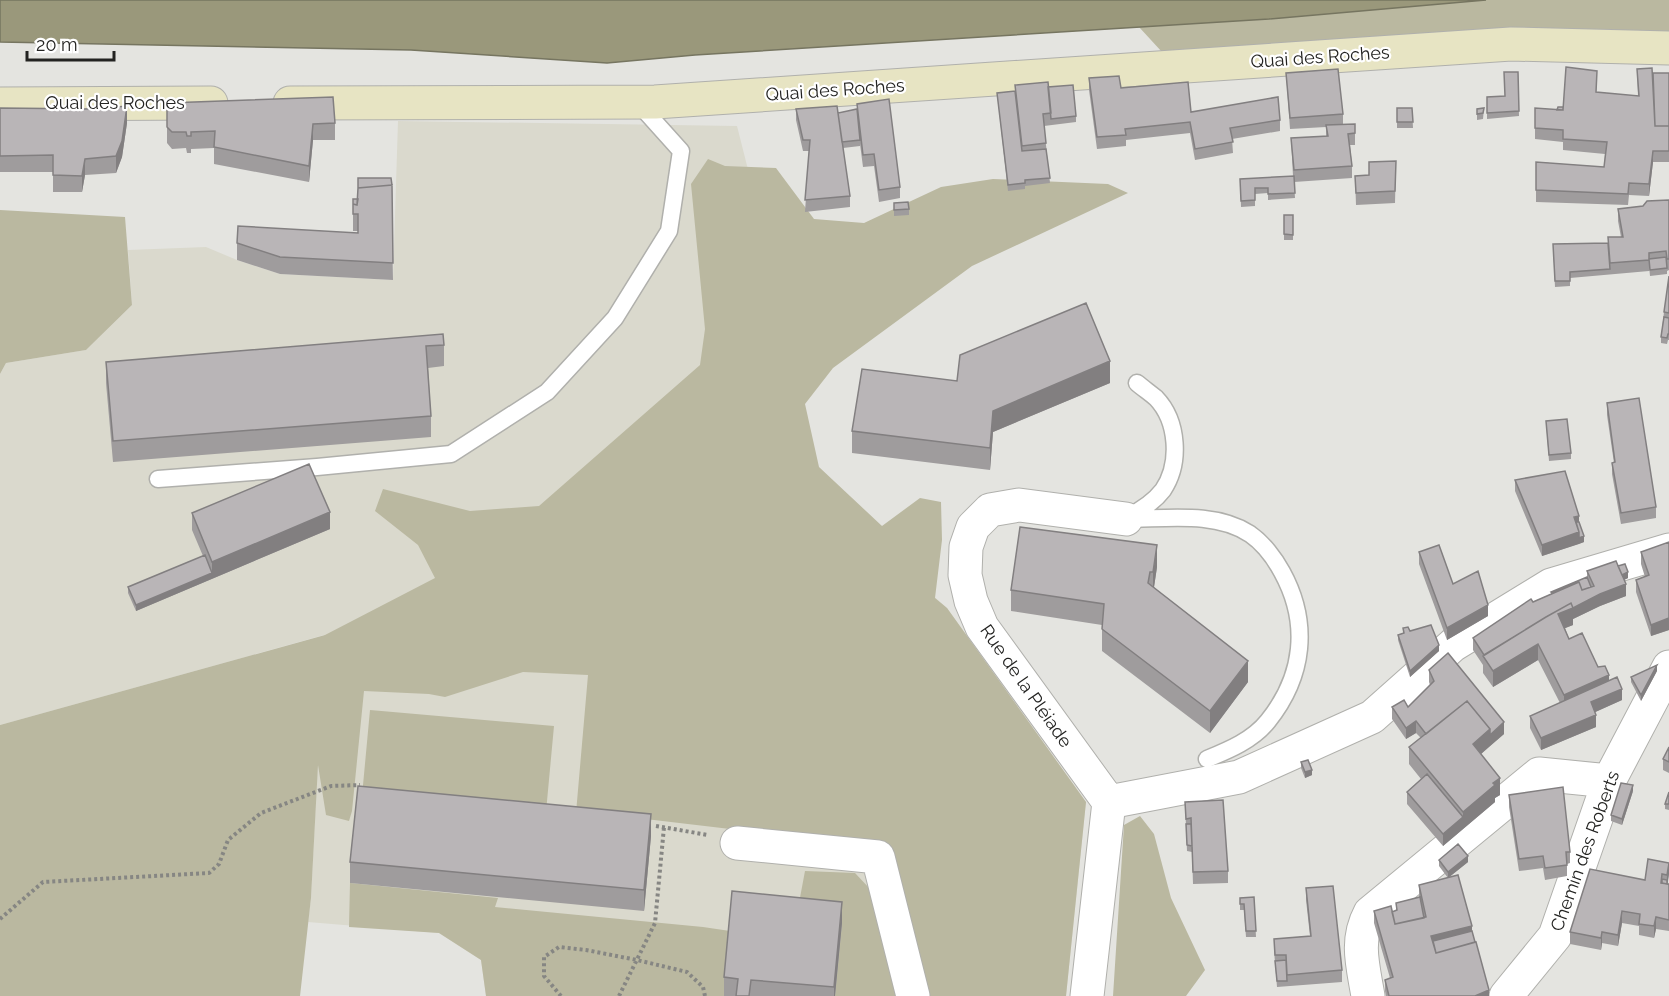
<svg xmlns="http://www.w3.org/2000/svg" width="1669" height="996" font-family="Raleway,sans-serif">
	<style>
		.built { fill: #dad9cd }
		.green { fill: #bab8a0 }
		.water { fill: #9a987b; stroke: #767560; stroke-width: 1.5 }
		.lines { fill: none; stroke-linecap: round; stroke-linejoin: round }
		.lane-casing { stroke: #b0b0ac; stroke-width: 19 }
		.street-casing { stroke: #b0b0ac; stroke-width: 35 }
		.secondary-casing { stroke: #b0b0ac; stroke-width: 35 }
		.path { stroke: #868683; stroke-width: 4; stroke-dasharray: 3 3; stroke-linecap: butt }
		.lane { stroke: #fff; stroke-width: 16 }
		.street { stroke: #fff; stroke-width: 33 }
		.secondary { stroke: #e7e4c3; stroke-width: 33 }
		.wall { fill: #9f9c9d }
		.shaded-wall { fill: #827f80 }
		.building { fill: #b9b5b7; stroke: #827f80; stroke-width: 1.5 }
		.labels { text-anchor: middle; stroke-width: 4.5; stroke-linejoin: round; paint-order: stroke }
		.street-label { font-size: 18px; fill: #232321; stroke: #fff }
	</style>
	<rect width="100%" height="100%" fill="#e4e4e0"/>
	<!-- built -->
	<path class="built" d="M398,121L737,126L760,217L734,422L947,608L1086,802L1066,996H486L481,960L439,933L308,922L311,898L324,635L0,725V374L6,363L86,350L132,305L128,250L206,247L237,260L280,274L393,280Z"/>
	<!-- green -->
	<path class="green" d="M1484,0H1669V39L1162,52L1139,27Z
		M708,159L725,166L776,168L814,219L864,223L941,187L993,179L1108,184L1128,193L972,266L833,368L805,404L819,467L882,526L920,498L941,502L942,540L935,598L947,608L1086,802L1066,996H918L881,847L654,820L576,813L588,675L523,672L445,697L429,694L364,691L352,811L349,821L326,815L318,765L311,898L300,996H0V725L325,635L435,578L418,545L375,511L383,489L470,511L539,506L700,365L705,329L691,184Z
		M0,210L125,217L132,305L86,350L6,363L0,374Z
		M370,710L554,726L546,812L362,796Z
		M1140,816L1154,834L1171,898L1205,970L1186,996H1113L1124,825Z
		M805,871L855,873L871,890L897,996H835L842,923L796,919Z
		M350,883L498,898L495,907L703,927L730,931L724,996H486L481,960L439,933L349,927Z"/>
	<!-- water -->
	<path class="water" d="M0,0H1486L1269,19L695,55L607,63L411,50L0,42Z"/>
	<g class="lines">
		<!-- lane casing -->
		<g class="lane-casing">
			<path id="lane" d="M158,479L317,467L451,454L547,392L615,318L669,231L681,151L637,102
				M1126,518C1140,511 1153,503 1163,490C1181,463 1178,421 1156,398C1150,393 1143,388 1137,383
				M1126,519C1166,519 1215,511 1250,534C1263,543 1275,559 1282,572C1310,623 1304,676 1268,721C1253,740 1229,750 1207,759"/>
		</g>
		<!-- street casing -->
		<g class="street-casing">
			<path id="street" d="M1109,802L1239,777L1372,717L1453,645L1551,585L1669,550
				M737,843L878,857L913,996
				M1087,996L1109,802L982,627L971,601L965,575L966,547L973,527L990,510L1019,505L1126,519
				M1368,996C1363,966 1355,941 1370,913L1539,774L1609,781
				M1506,996L1555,936L1609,781L1669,667"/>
		</g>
		<!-- secondary casing -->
		<g class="secondary-casing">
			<path id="secondary" d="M290,103L655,102L1511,44L1669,48
				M0,104L211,103"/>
		</g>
		<!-- path -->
		<path class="path" d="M656,826L708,835
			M0,919L43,882L209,873L219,864L228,840L261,813L331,786L360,785
			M561,996L544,976V957L559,947L586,950L637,960L687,972L703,987L705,996
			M619,996L655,923L664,827"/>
		<!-- lane -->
		<use href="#lane" class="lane"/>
		<!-- street -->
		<use href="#street" class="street"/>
		<!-- secondary -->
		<use href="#secondary" class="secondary"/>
	</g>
	<!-- wall -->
	<path class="wall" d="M1637,69L1653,73H1669V162H1653L1649,196L1629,195L1628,205L1536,202V162L1604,167L1605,154L1563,150V142L1535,139V108L1557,110L1563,107L1597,82L1596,92L1638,96Z
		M1518,72L1519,116L1487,119V97L1505,96Z
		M1286,73L1343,114V124L1355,133V145H1350L1352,166V178L1294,182L1295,198L1268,200V193L1255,194V206L1241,207L1240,179L1293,176L1291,138L1326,136V127L1290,129Z
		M1089,78L1121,88L1191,112L1280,120V131L1232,139L1233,153L1195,160L1190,133L1126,140V146L1097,149L1089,90Z
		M1015,85L1048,87L1076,116V122L1044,126L1050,183L1025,186V189L1008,191L997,93L1015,91Z
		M167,103L335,123V140H313L309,182L214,164V148L191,149V153H187L186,148L172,149L167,143Z
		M857,104L900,187V198L879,202L874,166L863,167L860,144V146L843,148L850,196V207L805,212L809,151H803L796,120V109L838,113L857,109Z
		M0,108L127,123L122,157L116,173L85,175L82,192H53V172H0Z
		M1397,108H1412L1413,128H1397Z
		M1484,108L1483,119L1477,120V109Z
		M1396,161L1395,203L1356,205L1355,176L1369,175Z
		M391,178L393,280L280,274L237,260V243L358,233V231H353V199H358Z
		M1669,200V270L1667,271V274L1650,276L1649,266V271L1570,278V286L1555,287L1553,244L1608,243L1621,237L1618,221V209L1643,206Z
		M894,203L909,209V215L894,216Z
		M1284,215H1293V240H1284Z
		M1669,276V340H1668L1667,344L1661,343V337L1664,312Z
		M444,345V366L428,368L431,416V437L113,462L106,383V362Z
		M957,381L1110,383L993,432L990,470L852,453V431Z
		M1607,403L1656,507V518L1621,524L1612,474V463H1614L1607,415Z
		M1546,421L1571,453V459L1549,461Z
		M1515,480L1579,522L1584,542L1542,556L1515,491Z
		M192,513L330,529L136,611L128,593V587L203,556L192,530Z
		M1669,542V630L1651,636L1636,592V580L1645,577L1641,564V552Z
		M1419,552L1453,584L1488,616L1447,640L1419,564Z
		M1618,566L1628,578L1624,580L1626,596L1600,606L1573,619V625L1565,628L1569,639L1598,667L1609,681L1622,700L1595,712L1596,727L1541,750L1530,728V716L1560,703L1538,660L1493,687L1483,673V665L1473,650V638L1533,602L1551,594V592L1587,577V571Z
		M1157,567L1154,587L1248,682L1210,733L1102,651V625L1011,611V590Z
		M1403,628L1410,631L1439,651L1410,677L1398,640V635L1403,633Z
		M1429,670L1504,734L1481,754L1500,795L1495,798V802L1443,846L1407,804V792L1421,779L1409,764V747L1421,738L1416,733L1406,739L1392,719V707H1408L1430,685L1429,682Z
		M1657,671L1641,701L1631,682V677Z
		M1669,747V773L1663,770V759Z
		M1301,762L1312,775L1305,778L1301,768Z
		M1633,791L1622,825L1611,821V815Z
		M1669,792V810L1665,809V804Z
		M1509,795L1570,852V863L1567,864V876L1545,880L1543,868L1519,871L1509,807Z
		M1185,802L1228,871V883L1193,884L1192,852L1187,851Z
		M651,836L644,911L350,883V862Z
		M1439,860L1468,862L1448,878L1472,931L1489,996H1386L1385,991V980L1390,978L1374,923V911L1392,912L1396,911V903L1419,897V885L1448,878L1439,866Z
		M1669,863V874L1667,884H1669V931L1656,929L1654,938L1639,935V926L1622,923L1618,946L1602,943L1601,950L1570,944V932Z
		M1306,888L1342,970V982L1277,987L1274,950V939L1310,936L1306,900Z
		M1254,897L1256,937H1246L1244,910H1240V898Z
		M842,923L835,996H724V977Z"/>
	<!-- shaded-wall -->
	<path class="shaded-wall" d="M127,106V123L122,157L116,173V156Z
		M313,124V140L309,182V166Z
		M1653,151V162L1649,196V184Z
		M85,159V175L82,192V176Z
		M1110,361V383L993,432L990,470V448L993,411Z
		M330,512V529L136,611V605L212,573V562Z
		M1579,516V527L1576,528L1574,517Z
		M1579,532V544L1542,556V545Z
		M1584,536V542L1579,544V538Z
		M1157,545V567L1153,594V572Z
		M1628,572V578L1620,582V576Z
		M1626,584V596L1600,606L1573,619V625L1558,631V614L1600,594Z
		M1488,605V616L1447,640V628Z
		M1669,618V630L1651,636V625Z
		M1538,644V660L1493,687V671Z
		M1439,645V651L1410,677V671Z
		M1248,661V682L1210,733V711Z
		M1657,665V671L1641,701V695Z
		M1609,675V692L1564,712V695Z
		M1622,689V700L1591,714V702Z
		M1596,715V727L1541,750V738Z
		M1416,721V733L1406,739V728Z
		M1504,722V734L1490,746V735Z
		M1490,729V746L1473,761V744Z
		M1312,770V775L1305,778V772Z
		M1500,778V795L1495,798V802L1443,846V834L1463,817V812L1493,783Z
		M1633,785V791L1622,825V819Z
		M651,814V836L644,911V890Z
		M1468,856V862L1448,878V872Z
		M1669,863V874L1666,895L1667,875Z
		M842,902V923L835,996H834V987Z
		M1622,911V923L1618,946V935Z
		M1656,917V929L1654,938V926Z
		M1472,926V937L1433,947L1431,936Z
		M1602,932V943L1601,950V938Z
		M1489,990V996H1475Z"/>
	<!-- building -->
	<path class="building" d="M1566,67L1597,71L1596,92L1639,96L1637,69L1652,68L1655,126H1669V151H1653L1649,184L1629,183L1628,194L1536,190V162L1604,167L1607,142L1563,139V130L1535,128V108L1563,110Z
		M1338,69L1343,114L1290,118L1286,73Z
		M1504,72H1518L1519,111L1487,113V97L1505,96Z
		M1653,73H1669V126H1655Z
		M1119,76L1121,88L1188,82L1191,112L1278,97L1280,120L1230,128L1233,142L1195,149L1190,122L1125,129L1126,135L1097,137L1089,78Z
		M1048,82L1051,113L1043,114L1046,143L1022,146L1015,85Z
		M1073,85L1076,116L1051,119L1048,87Z
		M1015,91L1022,151L1046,149L1050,178L1025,180V183L1008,185L997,93Z
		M333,97L335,123L313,124L309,166L214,147L215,131L191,132V136H187L186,132H172L167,127V103Z
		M889,99L900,187L879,190L874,154L863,155L857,104Z
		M127,106L122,141L116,156L85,159L82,176L53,175V155L0,156V108L93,109Z
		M837,106L850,196L805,200L810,140H803L796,109Z
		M1558,107H1563V110H1557Z
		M1397,108H1412L1413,122H1397Z
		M1484,108L1483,113L1477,114V109Z
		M857,109L860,140L842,142L838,113Z
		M1355,124V133L1348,134L1352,166L1294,170L1291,138L1328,136L1326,125Z
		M1396,161L1395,191L1356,193L1355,176L1369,175V162Z
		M1294,176L1295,193L1268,194V188H1255V200L1241,201L1240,179Z
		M358,178H391L392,185L358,188Z
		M392,185L393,263L280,257L237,243L238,226L358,233V214H353V204L357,205L358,188Z
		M353,199H358L357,205L353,204Z
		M1669,200V259H1667L1666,251L1649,253V260L1610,263L1608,237H1623L1618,209L1643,206L1647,201Z
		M908,202L909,209L894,210V203Z
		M1284,215H1293V235L1284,234Z
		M1608,243L1610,269L1570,272V281H1555L1553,244Z
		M1666,257L1667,268L1650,270L1649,259Z
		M1669,276V313L1664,312Z
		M1086,303L1110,361L993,411L990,448L852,431L862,369L957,381L960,355Z
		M1664,317L1669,318V334H1668L1667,338L1661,337Z
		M443,334L444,345L426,346L431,416L113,441L106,362Z
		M1639,398L1656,507L1621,513L1612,463L1615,462L1607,403Z
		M1567,419L1571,453L1549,455L1546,421Z
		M309,464L330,512L212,562L192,513Z
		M1565,471L1579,516L1574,517L1579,532L1542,545L1515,480Z
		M1576,522H1579L1584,536L1579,538V532Z
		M1020,527L1157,545L1153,572H1150L1148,583L1248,661L1210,711L1102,629L1104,604L1011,590Z
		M1669,542V618L1651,625L1636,580L1649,575L1641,552Z
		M1439,545L1453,584L1478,571L1488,605L1447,628L1419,552Z
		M205,555L212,573L136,605L128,587Z
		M1616,561L1626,584L1600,594L1573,608L1571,603L1546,617L1484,655L1473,638L1531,599L1533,602L1579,582L1582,590L1594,586L1587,571Z
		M1625,564L1628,572L1622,575L1618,566Z
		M1587,577L1591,587L1582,590L1579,582L1552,593L1551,592Z
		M1571,603L1573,608L1558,614L1569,639L1582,633L1598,667L1605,666L1609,675L1564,695L1538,644L1493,671L1483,656L1546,617Z
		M1431,625L1439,645L1410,671L1398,635L1404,633L1403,628L1408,627L1410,631Z
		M1448,653L1504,722L1490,735V729L1467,701L1426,734L1416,721L1406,728L1392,707L1404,700L1408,707L1434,681L1429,670Z
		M1657,665L1641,695L1631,677Z
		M1617,677L1622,689L1591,702L1596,715L1541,738L1530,716Z
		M1467,701L1490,729L1473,744L1500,778L1493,783L1495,785L1463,812L1409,747Z
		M1669,747V762L1663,759Z
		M1308,760L1312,770L1305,772L1301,762Z
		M1427,774L1463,817L1443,834L1407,792Z
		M1621,783L1633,785L1622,819L1611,815Z
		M358,786L651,814L644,890L350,862Z
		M1563,787L1570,852H1566L1567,865L1545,868L1543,856L1519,859L1509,795Z
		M1669,792V804H1665Z
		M1223,800L1228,871L1193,872L1191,818L1186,819L1185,802Z
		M1186,824H1191L1192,846L1187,845Z
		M1458,844L1468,856L1448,872L1439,860Z
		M1648,859L1669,863L1667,875L1662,874L1661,883L1669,884V920L1656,917L1654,926L1639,924L1640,914L1622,911L1618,935L1602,932L1601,938L1570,932L1590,869L1645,880Z
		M1458,875L1472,926L1431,936L1436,953L1476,942L1489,990L1475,996H1389L1385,980L1393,977L1374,911L1391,906L1395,924L1426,917L1419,885Z
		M1662,879L1667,880V884L1662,883Z
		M1333,886L1342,970L1287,975L1286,955H1275L1274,939L1311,936L1306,888Z
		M732,891L842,902L834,987L751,980L749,996H736L738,979L724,977Z
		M1254,897L1256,931H1246L1244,904H1240V898Z
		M1420,897L1424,918L1395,924L1392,912L1397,910L1396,903Z
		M1472,931L1475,942L1436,953L1433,941Z
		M1286,960L1287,981H1277L1275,961Z"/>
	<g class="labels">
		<!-- street labels -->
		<g class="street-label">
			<text transform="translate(1320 57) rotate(-4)" y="6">Quai des Roches</text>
			<text transform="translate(835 90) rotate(-4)" y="6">Quai des Roches</text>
			<text x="115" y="109">Quai des Roches</text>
			<text transform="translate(1026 686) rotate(55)" y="6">Rue de la Pléiade</text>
			<text transform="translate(1585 851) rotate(-70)" y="6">Chemin des Roberts</text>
		</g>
	</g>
	<!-- scale -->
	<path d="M27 51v9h87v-9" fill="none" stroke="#232321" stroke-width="3"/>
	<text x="36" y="51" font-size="18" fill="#232321" stroke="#ffffff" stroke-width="4.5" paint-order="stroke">20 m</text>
</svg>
